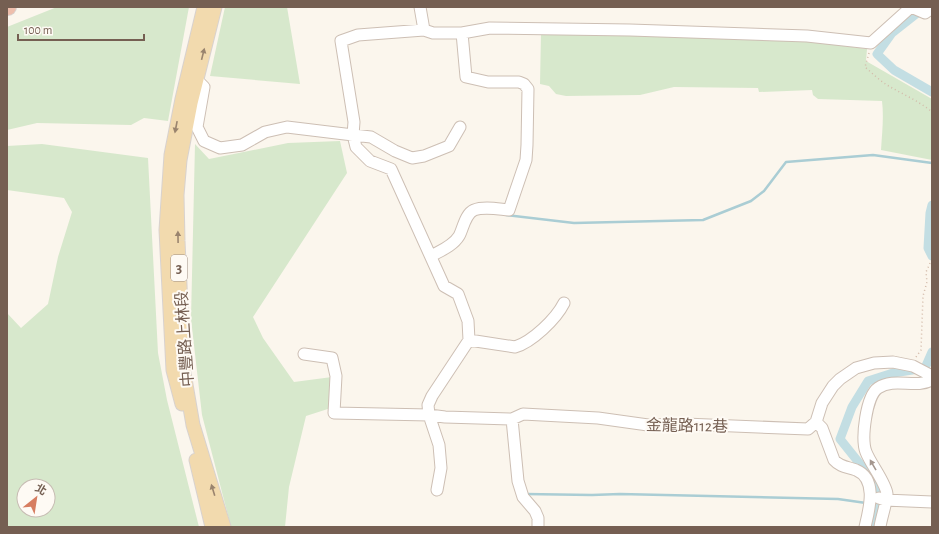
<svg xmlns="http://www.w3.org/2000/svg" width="939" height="534" font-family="'Alegreya Sans','Noto Sans TC',sans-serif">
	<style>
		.green { fill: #d7e8cc; fill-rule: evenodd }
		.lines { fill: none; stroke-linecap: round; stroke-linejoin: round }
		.stream { stroke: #aacdd4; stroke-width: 2.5 }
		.canal { stroke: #c3dee3; stroke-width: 9 }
		.minor-casing { stroke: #cdbfb4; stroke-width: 13 }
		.major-casing { stroke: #d8d2cf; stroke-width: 15 }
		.highway-casing { stroke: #d8d2cf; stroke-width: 18 }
		.path { stroke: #d3bbaa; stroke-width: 1.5; stroke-dasharray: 1 3; stroke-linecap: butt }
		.minor { stroke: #fff; stroke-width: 11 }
		.major { stroke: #f2daae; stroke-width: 13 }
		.highway { stroke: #eebeac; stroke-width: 16 }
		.oneway { fill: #9a846e }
		.oneway2 { fill: #a5978f }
		.labels { text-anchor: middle; stroke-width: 4; stroke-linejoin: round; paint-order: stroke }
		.shield { fill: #fefaf4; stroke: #9e8e83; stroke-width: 1 }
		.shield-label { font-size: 15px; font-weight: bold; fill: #755f52 }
		.street-label { font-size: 16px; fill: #755f52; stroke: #fefaf4 }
	</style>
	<rect width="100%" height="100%" fill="#fbf6ed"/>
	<!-- green -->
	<path class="green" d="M57,7H189L168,121L144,118L131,125L37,123L7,130V27Z
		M225,7H287L300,84L210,76Z
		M541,33L807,41L867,49L866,61L932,99V160L881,150C882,134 884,117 882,101L818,99L813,95L812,90L759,92L758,88L674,87L640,95L566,96L556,94L549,86L540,84Z
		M340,141L347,173L253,317L263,338L294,382L332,377L334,407L306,416L289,487L285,527H231L202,415L191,319L195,144L209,159L288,143Z
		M42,144L148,158L158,353L167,400L199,527H7V313L21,328L48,304L58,257L72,212L64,198L7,190V146ZM24,486H48V510H24Z"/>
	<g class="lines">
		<!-- stream -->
		<path class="stream" d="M506,215L574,223L703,220L751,201L764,191L786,162L873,155L932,163
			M525,494L592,495L620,494L838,499L866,503"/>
		<!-- canal -->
		<path class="canal" d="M925,7L892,33L877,54L894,70L932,92
			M932,205L930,213L928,248L932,256
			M874,527L880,489L840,439L852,407L868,381L893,373L925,368L932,352"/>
		<!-- minor casing -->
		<g class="minor-casing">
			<path id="minor" d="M420,7L424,30
				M911,7L925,13L932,8
				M191,80H197L204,87L197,127L204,141L220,148L242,145L265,132L287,127L353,135L356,147L370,161L391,169L444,286L458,294L468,321L469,340L432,396L428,405L429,415L445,417L512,419L523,414L598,418L648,425L685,424L808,429L816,422L822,403L833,386L840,379L856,368L874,363L893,362L913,366L932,376
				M460,127L449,146L424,156L412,158L395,151L371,137L353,135L354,122L341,41L358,35L424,30L433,33H462L490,28L630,30L807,36L871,43L911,7
				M431,256C440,251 453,246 459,236C463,229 465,214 474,210C484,206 498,209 509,210L526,160L527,145L528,89L524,84L519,82H488L466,77L462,33
				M469,340L515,347C532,342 556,319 564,303
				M304,354L332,358L336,376L334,413L429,415L439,445L441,468L437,490
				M512,419L518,481L523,497L535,511L538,518V527
				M816,422L822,428L834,460C840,467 848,467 856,470C878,479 869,510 865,527
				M879,498L885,500L932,502
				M880,527C881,519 887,501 887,494C886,483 870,463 866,452C861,439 866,396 878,388C895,377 915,389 932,380"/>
		</g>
		<!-- major casing -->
		<g class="major-casing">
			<path id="major" d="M215,7L191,103L180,160L177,195L178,241L184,373L193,425L224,527
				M182,404L173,370L166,230L171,155L182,99L204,7
				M196,460L212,527"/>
		</g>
		<!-- highway casing -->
		<g class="highway-casing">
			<path id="highway" d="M7,7H8"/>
		</g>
		<!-- path -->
		<path class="path" d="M869,53L865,67C872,73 879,80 887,85C902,94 919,101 932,112
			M932,235V247
			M916,357L921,350L923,296L927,282L926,272L932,259"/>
		<!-- minor -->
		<use href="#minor" class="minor"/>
		<!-- major -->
		<use href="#major" class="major"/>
		<!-- highway -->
		<use href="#highway" class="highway"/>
	</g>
	<!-- one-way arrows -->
	<defs><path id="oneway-solid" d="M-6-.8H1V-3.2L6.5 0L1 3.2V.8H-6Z"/></defs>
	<g class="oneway">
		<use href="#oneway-solid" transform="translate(203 54) rotate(-76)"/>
		<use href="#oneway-solid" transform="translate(176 127) rotate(101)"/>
		<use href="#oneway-solid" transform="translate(178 237) rotate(-91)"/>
		<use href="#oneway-solid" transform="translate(213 490) rotate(-107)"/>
	</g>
	<use class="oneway2" href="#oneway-solid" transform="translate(873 465) rotate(-120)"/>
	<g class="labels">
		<!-- shield labels -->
		<rect class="shield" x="171" y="255" width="16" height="26" rx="3"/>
		<g class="shield-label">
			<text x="179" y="273">3</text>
		</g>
		<!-- street labels -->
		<g class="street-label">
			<text transform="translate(184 339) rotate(-94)" y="6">中豐路上林段</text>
			<text transform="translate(687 425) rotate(1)" y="6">金龍路112巷</text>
		</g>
	</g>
	<!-- border -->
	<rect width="939" height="534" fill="none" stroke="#755f52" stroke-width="16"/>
	<!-- north arrow -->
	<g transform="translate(36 498) rotate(30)"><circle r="19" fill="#fefaf4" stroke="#c7bcb3"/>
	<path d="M0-3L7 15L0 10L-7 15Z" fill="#d77e61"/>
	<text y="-6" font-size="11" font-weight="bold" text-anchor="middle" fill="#755f52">北</text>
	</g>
	<!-- scale -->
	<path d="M18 34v6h126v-6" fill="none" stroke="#755f52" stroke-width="2"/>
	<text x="24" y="34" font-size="12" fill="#755f52" stroke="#fefaf4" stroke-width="3" paint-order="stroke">100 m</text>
</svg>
